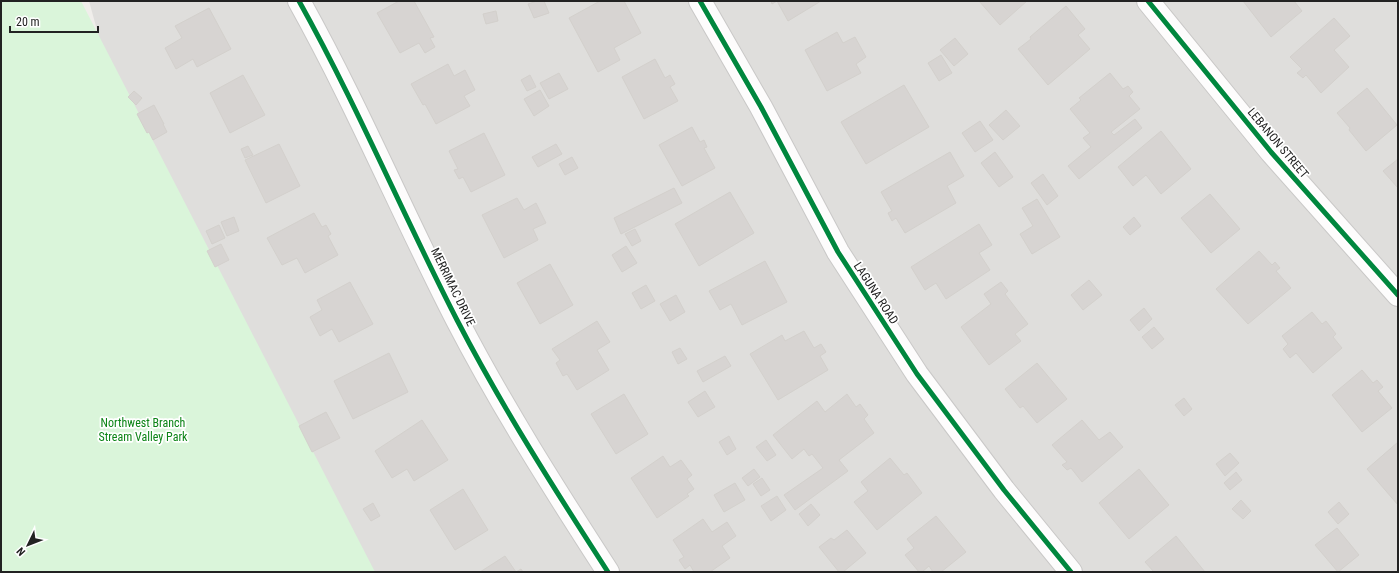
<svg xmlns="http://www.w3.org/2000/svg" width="1399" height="573" font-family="'Roboto Condensed',sans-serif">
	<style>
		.residential { fill: #dfdedc }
		.park { fill: #daf5da }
		.building { fill: #d7d4d2; stroke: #d3d0cc }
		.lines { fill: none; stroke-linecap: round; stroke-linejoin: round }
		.minor-casing { stroke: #c9c8c7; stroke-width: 24 }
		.minor { stroke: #fdfcfc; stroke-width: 22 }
		.cycleway-casing { stroke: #fff; stroke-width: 8 }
		.cycleway { stroke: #00873e; stroke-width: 5 }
		.labels { text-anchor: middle; stroke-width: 3.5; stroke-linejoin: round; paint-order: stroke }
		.street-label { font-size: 12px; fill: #222; stroke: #fff }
		.park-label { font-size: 12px; fill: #0c8416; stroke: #fff }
	</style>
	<rect width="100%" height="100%" fill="#f0eeeb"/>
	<!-- residential -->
	<path class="residential" d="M89,1H1398V572H310L118,106Z"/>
	<!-- park -->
	<path class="park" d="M1,1H81L375,572H1Z"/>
	<!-- building -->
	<path class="building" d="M399,1H414L434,37L430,38L435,47L425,53L419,43L400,53L377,13Z
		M537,1H544L549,13L534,18L528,4Z
		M600,1H624L641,33L614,48L620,60L598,72L569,18Z
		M771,1H821L788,21L777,1L772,4Z
		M979,1H1027L1000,25Z
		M1243,1H1294L1302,11L1271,37Z
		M1066,6L1085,29L1078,35L1090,49L1048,85L1018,49L1031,39L1030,37Z
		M209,8L231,49L197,67L193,59L176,69L165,48L182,38L175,26Z
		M496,11L498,21L486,24L483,14Z
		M1334,18L1350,36L1334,50L1349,67L1321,93L1306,75L1303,78L1297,73L1302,69L1290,57Z
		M837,32L843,43L855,37L866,57L856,64L861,73L827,91L805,50Z
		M955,38L968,54L954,66L940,50Z
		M941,55L952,73L939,81L928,63Z
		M655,59L665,78L670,75L675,84L670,87L678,101L644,119L622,77Z
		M448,64L454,76L465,70L475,90L464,96L470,106L436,124L425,104L423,105L411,84Z
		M559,73L568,89L549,99L540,83Z
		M1110,73L1123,89L1128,86L1133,92L1129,96L1140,109L1111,132L1114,135L1135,119L1142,128L1079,179L1068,166L1091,147L1083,138L1090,133L1070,109L1081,100L1079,98Z
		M243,75L265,115L230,133L210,93Z
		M530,75L536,87L527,91L521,80Z
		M904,85L929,127L866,164L841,122Z
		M1367,88L1397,125L1366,151L1349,130L1350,128L1337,113Z
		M540,90L549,106L534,116L524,99Z
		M134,91L142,98L136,105L128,97Z
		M154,105L164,124H163L167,132L153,140L149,132L147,133L137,114Z
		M1006,110L1020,126L1003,140L989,125Z
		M980,121L993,140L975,152L962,133Z
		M692,127L700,142L704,140L707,147L704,148L715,168L682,186L659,145Z
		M1161,131L1191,169L1161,194L1146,175L1133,186L1118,167Z
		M484,133L505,175L471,192L463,177L459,179L454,170L458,169L449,151Z
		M279,144L300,186L266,203L245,160Z
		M556,144L562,154L538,167L532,157Z
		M248,146L253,155L245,158L241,149Z
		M950,152L964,176L947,186L956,203L905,233L896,218L892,221L888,213L892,211L881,192Z
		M995,152L1013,177L999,187L981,163Z
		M572,157L578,168L565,175L559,164Z
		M1398,159V188L1383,171Z
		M1043,174L1058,196L1047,205L1031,183Z
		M674,188L682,203L621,234L614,218Z
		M730,192L754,233L699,266L675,224Z
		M1210,194L1240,229L1211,253L1181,218Z
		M517,198L524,210L536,203L546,223L533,229L538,240L504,258L482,215Z
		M1037,199L1060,237L1032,254L1020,234L1033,226L1022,208Z
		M314,213L322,227L326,225L331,234L328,236L338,255L305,273L297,258L282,265L267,238Z
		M234,217L239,231L227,236L221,222Z
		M1134,217L1141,226L1130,235L1123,227Z
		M979,224L992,245L979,253L990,270L946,299L936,283L925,290L911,267Z
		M219,225L225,238L212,244L206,231Z
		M635,229L641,241L632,246L625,234Z
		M221,244L229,260L215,267L207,251Z
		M626,246L637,263L622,272L612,255Z
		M1259,251L1272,265L1275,262L1280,268L1276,271L1291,288L1248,324L1216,289Z
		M765,261L787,302L742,325L731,304L720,310L709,291Z
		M550,264L573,305L540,324L517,283Z
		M1089,280L1102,295L1083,310L1071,295Z
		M350,282L373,324L339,342L332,329L320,336L310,317L322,310L317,300Z
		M1001,282L1008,291L1005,294L1028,324L1015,334L1021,341L989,365L961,327L991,304L984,294Z
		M646,285L655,301L641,309L632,293Z
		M676,295L685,312L670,321L660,304Z
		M1144,308L1152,319L1139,331L1130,320Z
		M1312,312L1322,324L1326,321L1336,334L1333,337L1342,348L1313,373L1296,353L1290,358L1283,349L1288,344L1282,336Z
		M597,321L610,342L597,350L609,370L577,390L567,374L563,376L556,363L560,360L552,349Z
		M1154,327L1164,339L1152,349L1142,337Z
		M804,331L814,348L821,344L826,352L820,356L828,370L778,400L750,354L782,335L785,341Z
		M680,348L687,359L678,364L672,352Z
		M389,353L408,392L353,419L334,381Z
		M725,356L731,366L703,382L697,371Z
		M1037,363L1067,399L1037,423L1023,406L1020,408L1005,389Z
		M1362,370L1373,383L1377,380L1383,387L1378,391L1392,408L1362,432L1332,395Z
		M705,391L715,407L698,417L688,402Z
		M624,394L648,434L616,454L591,414Z
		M847,394L856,407L860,404L868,415L864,419L874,433L839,460L848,471L795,510L784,495L823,468L812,454L809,456L804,449L792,459L773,435L817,401L825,412Z
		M1184,398L1192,409L1184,416L1175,405Z
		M326,412L340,438L312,452L299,426Z
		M422,420L448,460L414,481L407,469L392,478L375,451Z
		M1082,420L1099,440L1110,432L1123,447L1082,482L1071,468L1067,470L1062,465L1067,462L1052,445Z
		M729,436L736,449L727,455L719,442Z
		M766,440L776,455L767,461L756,447Z
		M1398,442V505L1367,469Z
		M1230,453L1239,463L1225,476L1216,464Z
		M663,456L670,467L681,460L692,475L687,479L694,489L687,494L689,496L657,518L631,478Z
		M890,458L904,475L907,473L922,493L877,530L854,502L868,491L861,482Z
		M754,469L760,477L748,486L742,478Z
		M1139,469L1169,505L1129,539L1099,503Z
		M1236,472L1242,480L1230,490L1224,483Z
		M762,478L770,490L761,496L753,484Z
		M735,483L745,500L724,512L714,495Z
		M463,489L488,530L455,550L430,510Z
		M777,496L786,510L771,521L761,506Z
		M1241,500L1251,511L1243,519L1232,509Z
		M1339,502L1349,514L1338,524L1328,512Z
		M373,503L380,516L371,521L363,509Z
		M811,504L820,515L808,526L799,514Z
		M936,516L966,552L941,572H933L929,566L922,572H919L905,555L914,548L907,539Z
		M703,519L712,532L727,522L736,536L722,546L730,558L710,572H694L690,565L685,569L679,560L684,557L673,540Z
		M1337,528L1359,555L1338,572L1315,545Z
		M847,530L866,553L843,572H839L819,547L831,538L834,540Z
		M1176,536L1205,572H1154L1145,562Z
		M505,556L516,572L521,569L523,572H480Z"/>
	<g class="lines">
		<!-- minor casing -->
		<g class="minor-casing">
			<path id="minor" d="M299,1C357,105 403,215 457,320C502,407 555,490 608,572
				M700,1L761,107L838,252L917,374L1004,490L1071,572
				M1148,1L1271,152L1398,295"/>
		</g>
		<!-- minor -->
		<use href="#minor" class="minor"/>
		<!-- cycleway casing -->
		<g class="cycleway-casing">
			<path id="cycleway" d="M299,1C357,105 403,215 457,320C502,407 555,490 608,572
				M700,1L761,107L838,252L917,374L1004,490L1071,572
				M1148,1L1271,152L1398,295"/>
		</g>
		<!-- cycleway -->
		<use href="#cycleway" class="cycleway"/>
	</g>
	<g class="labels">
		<!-- street labels -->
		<g class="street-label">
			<text transform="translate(1278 143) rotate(50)" y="4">LEBANON STREET</text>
			<text transform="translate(453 287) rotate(64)" y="4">MERRIMAC DRIVE</text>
			<text transform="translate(876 293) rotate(57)" y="4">LAGUNA ROAD</text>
		</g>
		<!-- park labels -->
		<g class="park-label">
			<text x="143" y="427">Northwest Branch<tspan x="143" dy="14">Stream Valley Park</tspan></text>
		</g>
	</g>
	<!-- border -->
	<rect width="1399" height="573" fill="none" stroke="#222222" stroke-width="4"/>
	<!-- north arrow -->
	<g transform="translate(28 545) rotate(227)" stroke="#ffffff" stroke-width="3" paint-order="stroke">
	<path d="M0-3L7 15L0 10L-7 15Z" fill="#222222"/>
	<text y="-6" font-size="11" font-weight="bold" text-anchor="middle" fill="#222222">N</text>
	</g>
	<!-- scale -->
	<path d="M10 26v6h88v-6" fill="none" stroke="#222222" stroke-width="2"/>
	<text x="16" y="26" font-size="12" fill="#222222" stroke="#ffffff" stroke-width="3" paint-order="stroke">20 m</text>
</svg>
